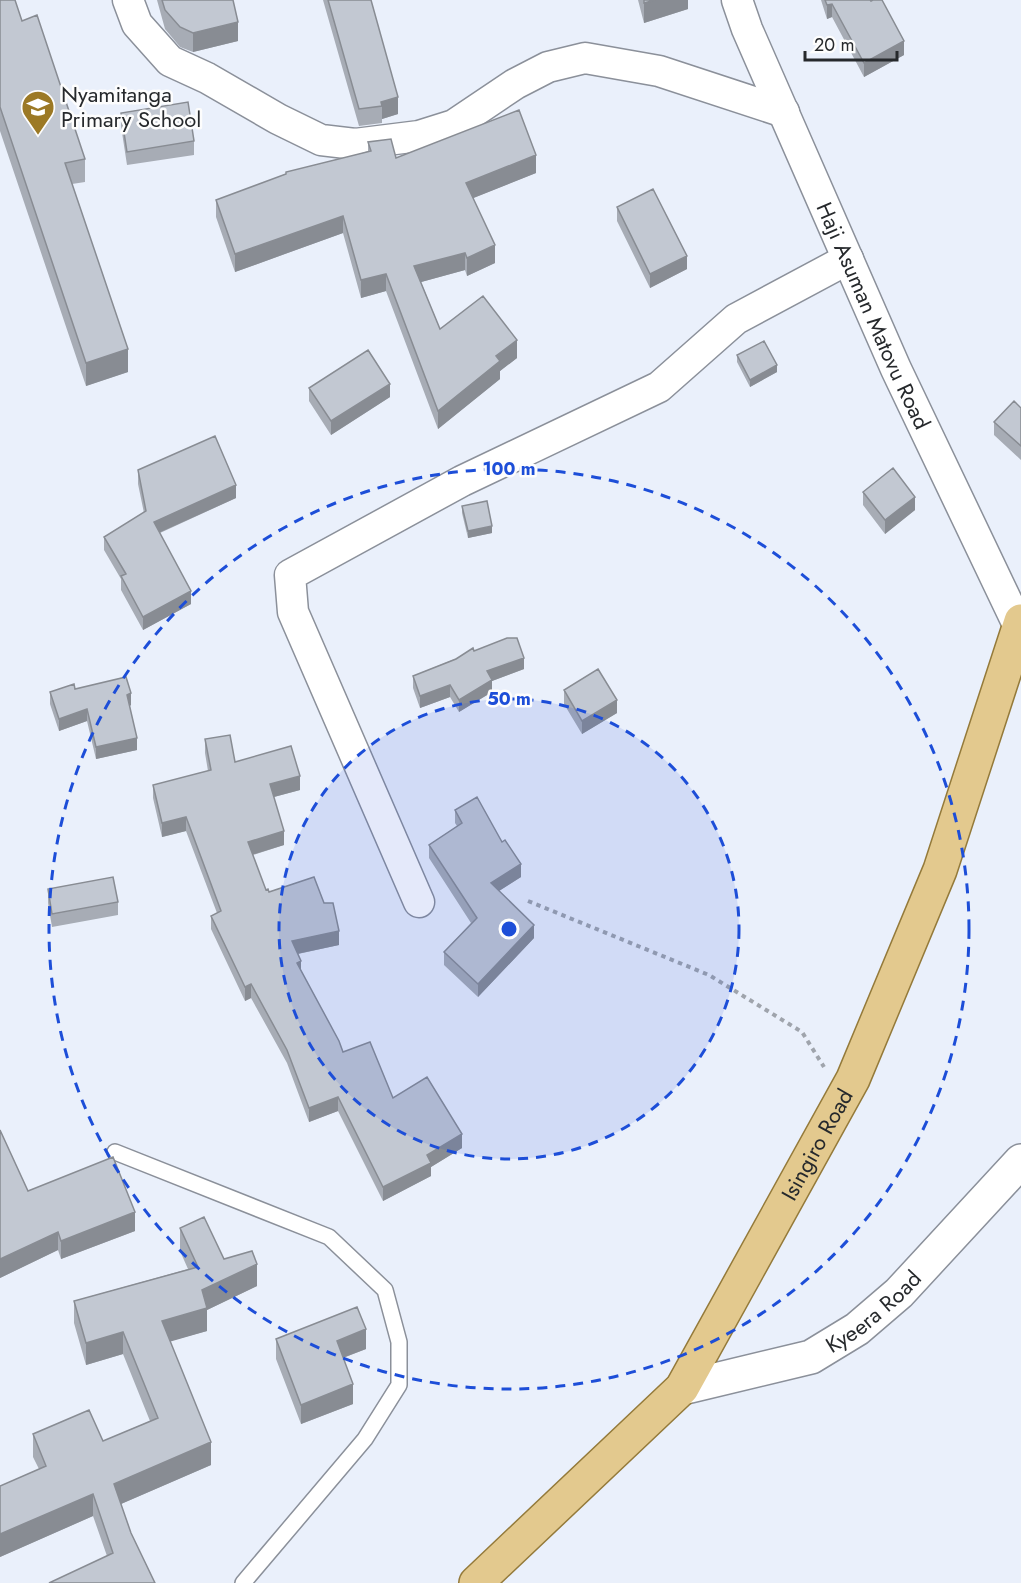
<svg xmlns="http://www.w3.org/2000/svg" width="1021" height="1583" font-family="Jost,sans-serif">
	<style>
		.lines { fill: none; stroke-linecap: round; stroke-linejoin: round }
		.lane-casing { stroke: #8b909a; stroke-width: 18 }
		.street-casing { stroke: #8b909a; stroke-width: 33 }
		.secondary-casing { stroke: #8b909a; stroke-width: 36 }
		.primary-casing { stroke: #947a3a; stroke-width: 36 }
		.path { stroke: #9fa4ac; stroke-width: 4; stroke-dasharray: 4.5 4.5; stroke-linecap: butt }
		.lane { stroke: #fff; stroke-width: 15 }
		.street { stroke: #fff; stroke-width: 30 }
		.secondary { stroke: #fff; stroke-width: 33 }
		.primary { stroke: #e3c98e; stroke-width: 33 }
		.wall { fill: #a7acb5 }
		.shaded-wall { fill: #888c93 }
		.building { fill: #c2c8d2; stroke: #888c93; stroke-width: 1.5 }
		.ring { fill: none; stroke: #1d4ed8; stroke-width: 3; stroke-dasharray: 10 8 }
		.labels { text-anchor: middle; stroke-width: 5; stroke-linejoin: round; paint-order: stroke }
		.poi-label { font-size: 22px; fill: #26292c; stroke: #fdfdfd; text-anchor: start }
		.street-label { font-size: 22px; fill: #26292c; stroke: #fdfdfd }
		.centre { fill: #1d4ed8; stroke: #fdfdfd; stroke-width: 3 }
		.ring-label { font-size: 18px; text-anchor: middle; font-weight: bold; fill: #1d4ed8; stroke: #fdfdfd; stroke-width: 5; stroke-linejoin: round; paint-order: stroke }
	</style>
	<rect width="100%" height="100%" fill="#eaf0fb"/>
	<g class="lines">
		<!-- lane casing -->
		<g class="lane-casing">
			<path id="lane" d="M115,1152L329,1237L385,1290L399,1342V1385L365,1439L243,1583"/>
		</g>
		<!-- street casing -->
		<g class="street-casing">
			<g id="street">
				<path d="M128,0L137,24L170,61L207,78L278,119L321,140L355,144L419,136L454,125L515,84L548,67L585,58L659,71L784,112"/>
				<path id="s1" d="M737,0L747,29L896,369L1021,631"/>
				<path d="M419,902L293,612L290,575L462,481L659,387L736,319L848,259"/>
			</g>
		</g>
		<!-- secondary casing -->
		<g class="secondary-casing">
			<g id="secondary">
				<path id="s2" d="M682,1388L811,1357L857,1329L899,1293L1021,1161"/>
			</g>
		</g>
		<!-- primary casing -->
		<g class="primary-casing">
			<g id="primary">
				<path id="s3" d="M476,1583L682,1388L853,1079L940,870L1021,621"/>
			</g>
		</g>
		<!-- path -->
		<path class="path" d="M528,901L709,975L802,1032L824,1067"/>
		<!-- lane -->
		<use href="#lane" class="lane"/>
		<!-- street -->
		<use href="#street" class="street"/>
		<!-- secondary -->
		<use href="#secondary" class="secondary"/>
		<!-- primary -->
		<use href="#primary" class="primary"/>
	</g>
	<!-- wall -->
	<path class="wall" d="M0,0L22,21L85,159V182L72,184L128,372L86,386L0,131Z
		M157,0H233L238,41L193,52L180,47L165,29Z
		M323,0H371L398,114L382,119V123L359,126Z
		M638,0H688V9L644,23Z
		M821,0H870L904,55L864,77L832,17L827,19Z
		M121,113L194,141V155L127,165L121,126Z
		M368,142L396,158L536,173L473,198L495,263L467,276L465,270L421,282L440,329L517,358L500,371V379L438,429L386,291L361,298L343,233L235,272L216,217V200L368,151Z
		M617,207L687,269L650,288L617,221Z
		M737,355L777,372L750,387L737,362Z
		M309,388L390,397L331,435L309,401Z
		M1021,408V460L994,435V422Z
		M138,470L236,498L160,533L191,604L143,630L121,590V579L104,550V537L144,513L138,484Z
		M863,492L915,510L885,534L863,505Z
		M462,506L492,533L468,538L462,513Z
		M474,651L524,669L492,681V692L459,712L450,697L420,708L413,688V676Z
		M75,689L131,705L130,706L137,750L96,759L87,721L59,731L50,704V692Z
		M564,690L617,713L582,734L564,704Z
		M205,739L235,762L300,790L274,797L284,845L253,855L266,890L339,945L298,954L301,971L343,1052L393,1098L462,1148L431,1167V1176L383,1201L338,1111L309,1122L287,1063L251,998L245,1001L211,929V916L217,913L186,831L162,837L153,798V785L208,771L205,753Z
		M455,810L521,877L499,891L534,938L478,997L444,965V952L471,923L429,858V845L457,826L455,823Z
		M48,889L118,902V915L52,927L48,903Z
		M0,1130L28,1191L135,1231L61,1259L58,1250L0,1278Z
		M180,1228L224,1259L257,1286L207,1310V1331L170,1341L211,1465L121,1504L131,1533L155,1583L107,1556L93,1516L0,1557V1486L39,1469L33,1457V1434L103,1441L150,1421L123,1354L86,1365L74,1323V1301L188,1269L180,1251Z
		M276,1339L366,1349L343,1358L353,1404L301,1424L276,1359Z"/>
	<!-- shaded-wall -->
	<path class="shaded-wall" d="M655,0H688V9L644,23V3Z
		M832,4V17L827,19V5Z
		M238,22V41L193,52V33Z
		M904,41V55L864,77V63Z
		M398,97V114L382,119V106L381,102Z
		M536,155V173L466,201V183Z
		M343,216V233L235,272V254Z
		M495,245V263L467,276V258Z
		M465,253V270L414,284V266Z
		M687,256V269L650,288V274Z
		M386,274V291L361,298V280Z
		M517,340V358L500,371V379L438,429V411L496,356Z
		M128,349V372L86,386V363Z
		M777,365V372L750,387V380Z
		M390,384V397L331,435V421Z
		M236,485V498L154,535V522Z
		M915,497V510L885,534V520Z
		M492,526V533L468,538V531Z
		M191,591V604L143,630V617Z
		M524,658V669L492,681V692L459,712V700L487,671Z
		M450,685V697L420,708V696Z
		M131,693V705L127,707V695Z
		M617,700V713L582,734V721Z
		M87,709V721L59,731V719Z
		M137,738V750L96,759V747Z
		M300,776V790L270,798V784Z
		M186,817V831L162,837V823Z
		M284,831V845L248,856V842Z
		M521,864V877L491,896V883Z
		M534,925V938L478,997V984Z
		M339,931V945L292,955V941Z
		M301,961V974L297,963Z
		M251,984V998L245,1001V987Z
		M338,1097V1111L309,1122V1108Z
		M462,1134V1148L431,1167V1176L383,1201V1187L427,1155Z
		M135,1212V1231L61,1259V1241Z
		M58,1232V1250L0,1278V1259Z
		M257,1264V1286L207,1310V1331L162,1344V1321L202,1290Z
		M366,1329V1349L337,1360V1341Z
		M123,1332V1354L86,1365V1343Z
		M353,1384V1404L301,1424V1405Z
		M211,1442V1465L114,1507V1484Z
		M93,1494V1516L0,1557V1534Z"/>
	<!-- building -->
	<path class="building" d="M0,0H15L22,21L37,15L85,159L65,163L128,349L86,363L0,107Z
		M162,0H233L238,22L193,33L180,27L165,10Z
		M328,0H371L398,97L381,102L382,106L359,109Z
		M644,0H655L644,3Z
		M825,0H870L871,1L873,0H882L904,41L864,63L832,4L827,5Z
		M188,102L194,141L127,152L121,113Z
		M519,110L536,155L466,183L495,245L467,258L465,253L414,266L440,329L483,296L517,340L496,356L500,361L438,411L386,274L361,280L343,216L235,254L216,200L286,174V172L371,151L368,142L391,139L396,158Z
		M653,189L687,256L650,274L617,207Z
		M764,341L777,365L750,380L737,355Z
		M368,350L390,384L331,421L309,388Z
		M1014,401L1021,408V446L994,422Z
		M215,436L236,485L154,522L191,591L143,617L121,576L126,574L104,537L146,511L138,470Z
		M893,468L915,497L885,520L863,492Z
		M487,501L492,526L468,531L462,506Z
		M507,638H517L524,658L487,671L492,680L459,700L450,685L420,696L413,676L456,659L473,648L474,651Z
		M598,669L617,700L582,721L564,690Z
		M126,677L131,693L127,695L137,738L96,747L87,709L59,719L50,692L74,684L75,689Z
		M230,735L235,762L291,746L300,776L270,784L284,831L248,842L266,890L268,889L269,892L314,877L324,903H333L339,931L292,941L301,961L297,963L339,1041L343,1052L370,1042L393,1098L427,1077L462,1134L427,1155L431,1163L383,1187L338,1097L309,1108L287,1050L251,984L245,987L211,916L221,911L186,817L162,823L153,785L211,770L205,739Z
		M477,797L502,842L505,840L521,864L491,883L534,925L478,984L444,952L477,918L429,845L462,823L455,810Z
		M113,877L118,902L52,914L48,889Z
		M0,1130L28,1191L113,1157L135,1212L61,1241L58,1232L0,1259Z
		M204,1217L224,1259L252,1251L257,1264L202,1290L207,1308L162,1321L211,1442L114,1484L131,1533L155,1583H49L113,1553L93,1494L0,1534V1486L46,1466L33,1434L89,1410L103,1441L158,1418L123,1332L86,1343L74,1301L198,1267L180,1228Z
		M357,1307L366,1329L337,1341L353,1384L301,1405L276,1339Z"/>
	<!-- distance rings -->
	<circle cx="509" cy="929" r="230" fill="#1d4ed8" fill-opacity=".12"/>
	<g class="ring">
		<circle cx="509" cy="929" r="230"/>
		<circle cx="509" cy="929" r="460"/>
	</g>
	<!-- icons -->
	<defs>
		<g id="school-pin" transform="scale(1.725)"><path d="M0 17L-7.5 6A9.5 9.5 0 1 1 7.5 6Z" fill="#9c7925" stroke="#fdfdfd"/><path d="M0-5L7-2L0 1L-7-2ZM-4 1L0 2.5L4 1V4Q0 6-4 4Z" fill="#fff"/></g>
	</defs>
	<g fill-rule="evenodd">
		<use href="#school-pin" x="38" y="107"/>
	</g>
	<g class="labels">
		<!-- poi labels -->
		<g class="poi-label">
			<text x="61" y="102">Nyamitanga<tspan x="61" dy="25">Primary School</tspan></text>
		</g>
		<!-- street labels -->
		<g class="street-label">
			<text dy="8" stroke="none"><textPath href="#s1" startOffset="344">Haji Asuman Matovu Road</textPath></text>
			<text dy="8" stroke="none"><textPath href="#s3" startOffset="562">Isingiro Road</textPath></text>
			<text dy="8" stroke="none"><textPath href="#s2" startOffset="210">Kyeera Road</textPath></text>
		</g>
	</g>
	<circle cx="509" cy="929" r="9" class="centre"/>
	<g class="ring-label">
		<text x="509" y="475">100 m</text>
		<text x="509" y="705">50 m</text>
	</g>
	<!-- scale -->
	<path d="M805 51v9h92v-9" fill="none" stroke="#26292c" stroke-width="3"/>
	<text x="814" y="51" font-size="18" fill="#26292c" stroke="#fdfdfd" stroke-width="4.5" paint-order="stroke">20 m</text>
</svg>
